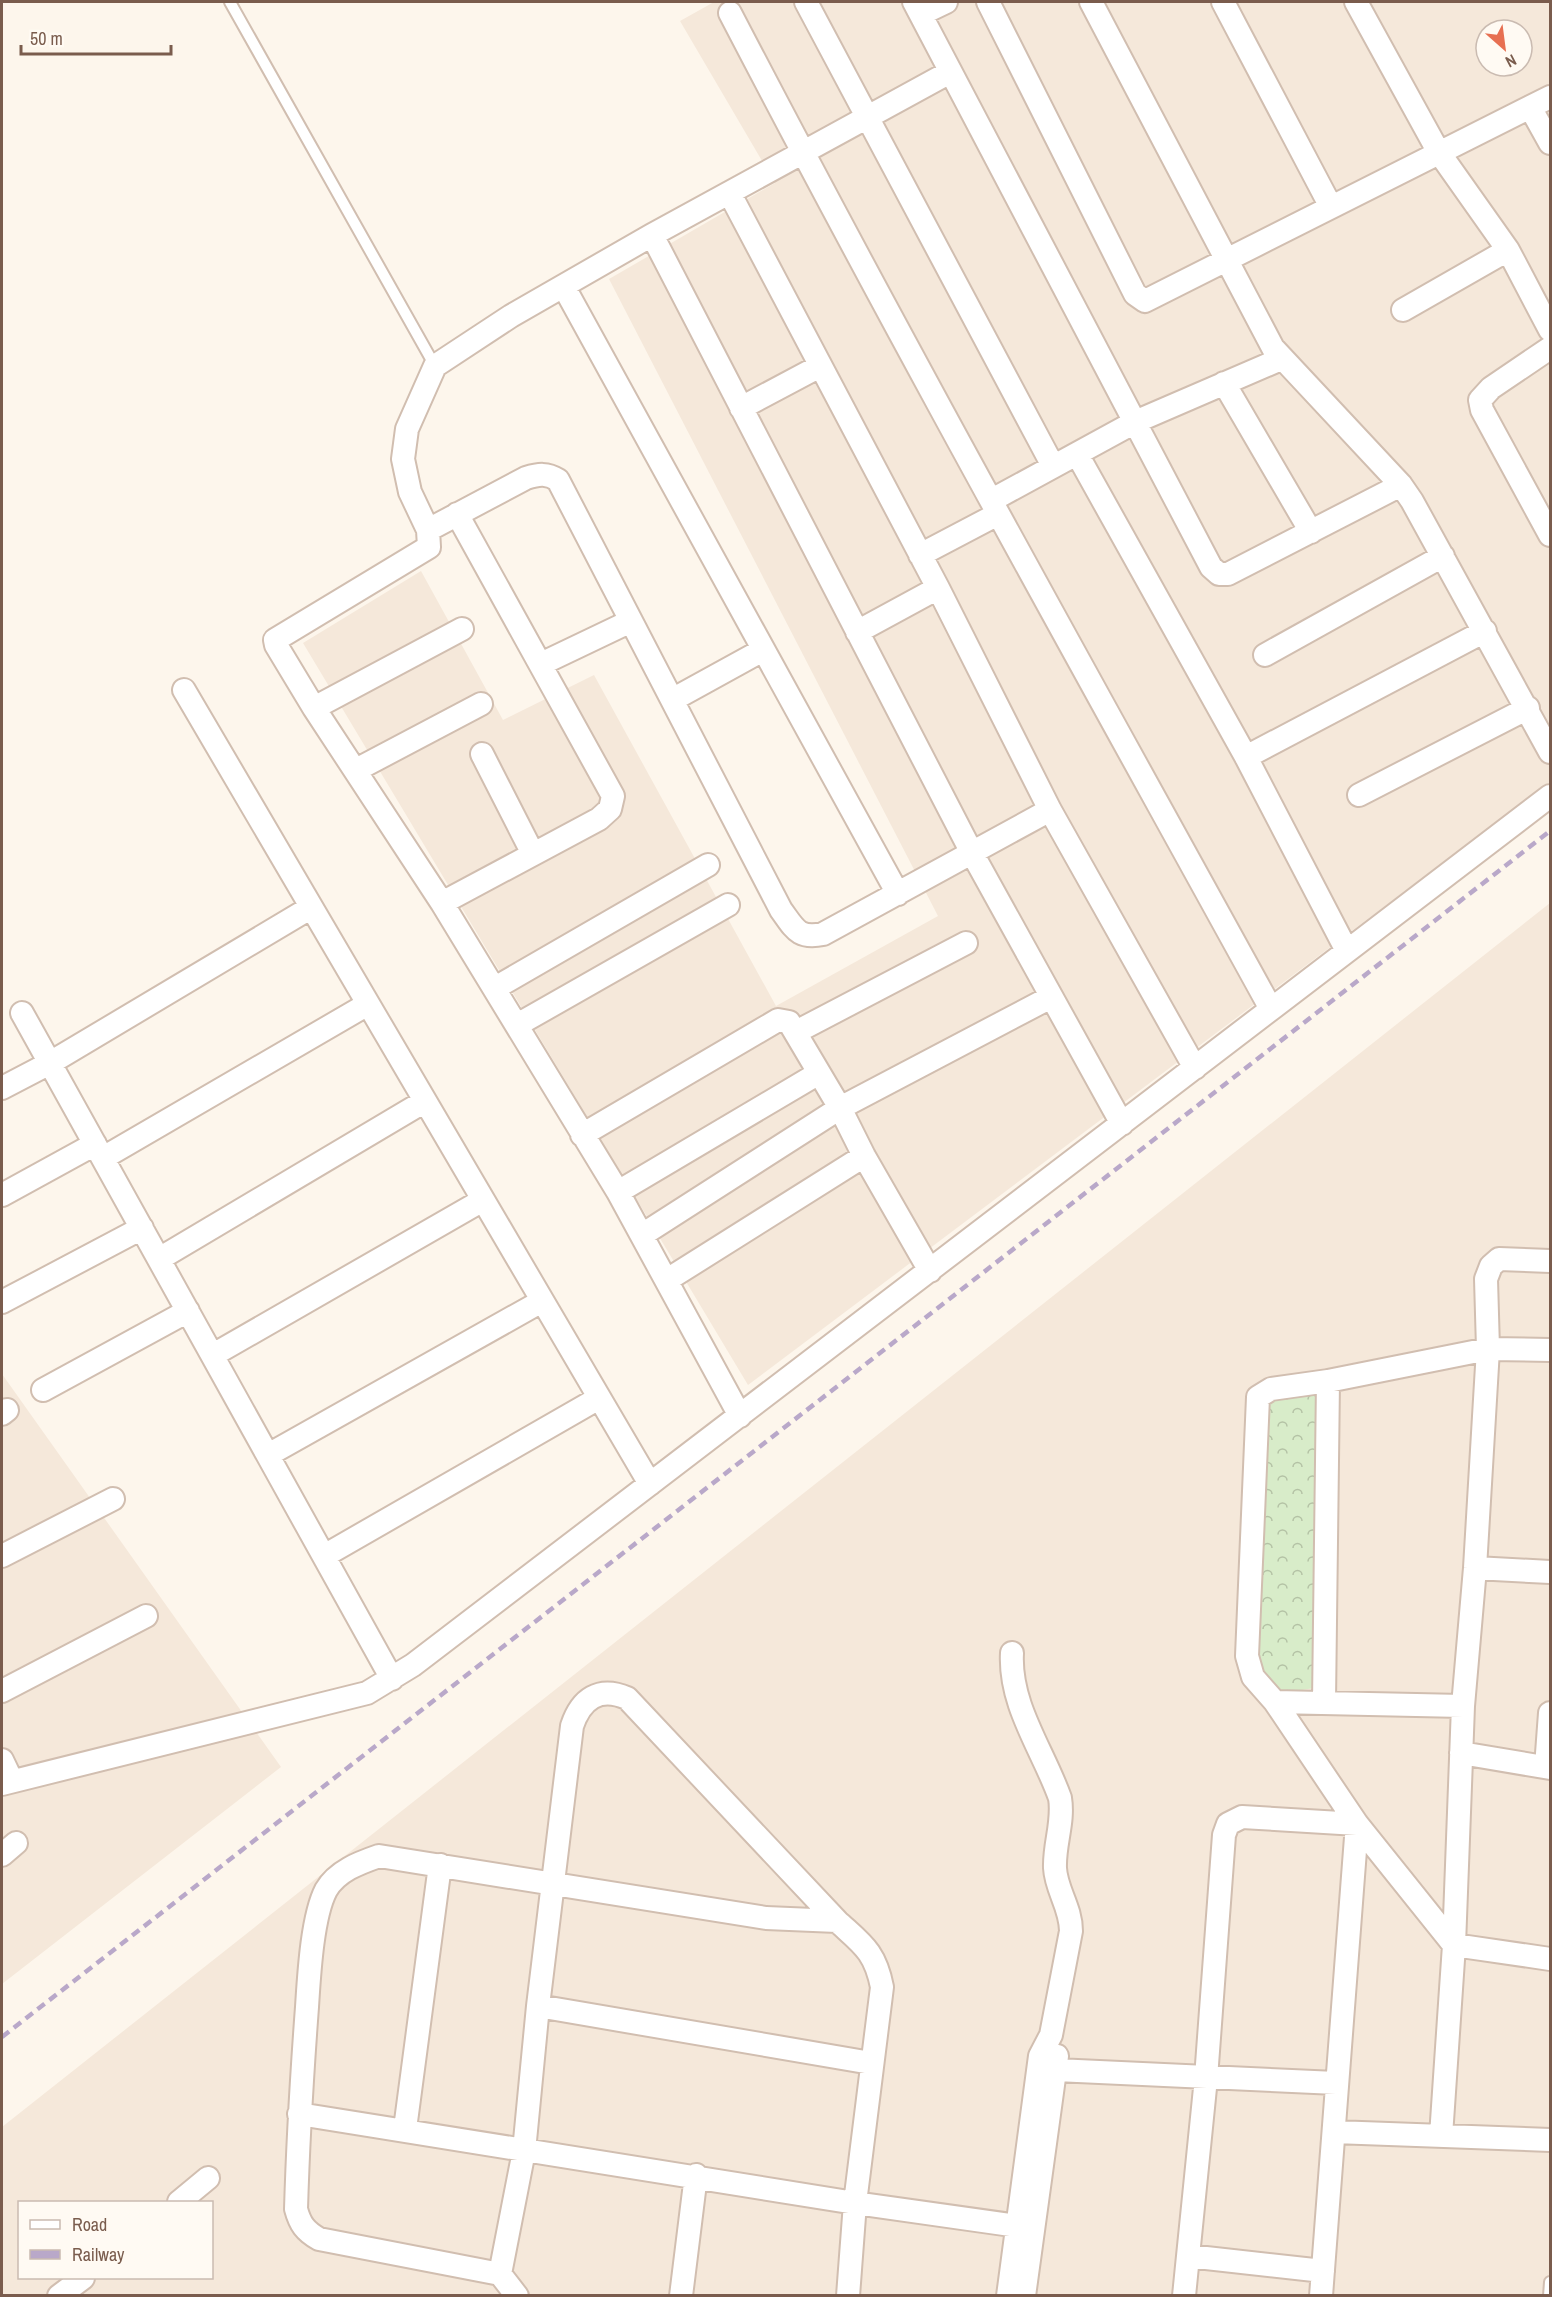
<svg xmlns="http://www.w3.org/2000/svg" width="1552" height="2297" font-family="'Archivo Narrow',sans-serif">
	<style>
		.residential { fill: #f5e8da; fill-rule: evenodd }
		.forest { fill: url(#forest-crowns) }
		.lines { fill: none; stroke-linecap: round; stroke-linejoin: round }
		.lane-casing { stroke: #d1beb0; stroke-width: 14 }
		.street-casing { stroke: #d1beb0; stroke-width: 26 }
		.lane { stroke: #fff; stroke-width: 10 }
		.street { stroke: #fff; stroke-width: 22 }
		.rail { stroke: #b9a8c9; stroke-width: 4.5; stroke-dasharray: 9 6; stroke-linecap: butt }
	</style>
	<defs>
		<pattern id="forest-crowns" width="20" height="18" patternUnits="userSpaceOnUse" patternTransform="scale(1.5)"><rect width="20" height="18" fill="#d8ecc9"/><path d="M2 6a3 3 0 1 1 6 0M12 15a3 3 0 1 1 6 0" fill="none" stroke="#b4c2a5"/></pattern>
	</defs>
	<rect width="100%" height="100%" fill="#fdf6ec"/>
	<!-- residential -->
	<path class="residential" d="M714,2H1550V782L748,1385L303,643L421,571L503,720L594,675L776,1006L938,916L609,279L775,183L680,21ZM1486,30H1522V66H1486Z
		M1550,903V2295H2V2127ZM20,2202H212V2278H20Z
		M2,1374L281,1767L2,1984Z"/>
	<!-- forest -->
	<path class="forest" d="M1323,1394L1314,1688L1282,1693L1257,1676L1264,1398Z"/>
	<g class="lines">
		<!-- lane casing -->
		<g class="lane-casing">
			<path id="lane" d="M230,2L435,366
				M1549,2296L1550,2282"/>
		</g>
		<!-- street casing -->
		<g class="street-casing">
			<path id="street" d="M806,2L1053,466
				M914,2L1211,567L1219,574H1228L1401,485
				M988,2L1135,294L1145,301L1550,97
				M1091,2L1273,348L1401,485L1412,501L1550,752
				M1223,2L1331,207
				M1356,2L1438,151L1508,250L1403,310
				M730,13C904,348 1089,678 1271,1009
				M921,14L946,2
				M1530,107L1550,143
				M730,194L938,588L1050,810L1195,1068
				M652,235L972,853L1122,1124
				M1508,250L1550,330
				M564,287L898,894
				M1550,348L1491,388L1480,400L1482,410L1550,535
				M1224,383L1311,532
				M741,408L820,366
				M1077,454L1246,757L1347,951
				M992,500L1135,422L1281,359
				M428,530L526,478C539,474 547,473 558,480L781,910C795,929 798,939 823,934L1050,810
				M920,555L998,514
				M857,632L938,588
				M1265,655L1443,556
				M541,664L631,621
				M184,690L650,1484
				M672,700L763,650
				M314,708L462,629
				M482,754L533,854
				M1246,757L1485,631
				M356,770L481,704
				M1359,795L1528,708
				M442,903L599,819L610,809L613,796L457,514
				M495,988L708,865
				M22,1013L392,1679
				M517,1025L728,905
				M796,1032L966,943
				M2,1088L50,1063L310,908
				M582,1135L778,1020L789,1022L840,1108L864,1156L930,1271
				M103,1158L368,1004
				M618,1192L819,1073
				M2,1195L95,1144
				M642,1235L840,1108L1051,997
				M159,1259L425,1101
				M667,1280L864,1156
				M2,1302L142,1228
				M213,1355L483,1200
				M43,1390L188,1311
				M2,1414L7,1410
				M740,1416L618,1192L442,903L314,708L276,645L275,640L429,547L428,530L410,492L403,459L407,429L435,366L511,316L652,235L950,72
				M268,1455L542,1301
				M2,1556L113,1499
				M324,1556L599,1398
				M1475,1568L1550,1572
				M2,1691L146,1616
				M1275,1702L1253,1677L1247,1656L1258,1397L1271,1389L1328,1381L1488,1349L1550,1350
				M1324,1702L1328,1381
				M1463,1706L1275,1702L1357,1824L1454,1945L1550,1959
				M1461,1753L1550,1768
				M2,1760L12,1781
				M1546,1767L1550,1713
				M2,1784L367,1693L413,1665L1550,796
				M2,1855L16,1843
				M538,2006L871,2063
				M1056,2070L1336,2083
				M299,2114L855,2203L1018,2226
				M405,2129L440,1865
				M1334,2132L1550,2140
				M1441,2136L1454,1945L1463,1706L1475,1568L1488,1349L1486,1279L1491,1266L1499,1259L1550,1261
				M179,2202L208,2178
				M1188,2256L1206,2078L1224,1835L1228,1824L1242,1817L1357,1824L1321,2296
				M500,2274L319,2239C305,2231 300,2224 296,2209C298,2141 302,2074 307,2007C309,1976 312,1917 326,1890C337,1871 359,1863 379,1856L766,1918L837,1921C862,1944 875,1951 882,1987L855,2203L848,2296
				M59,2296L83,2278
				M517,2296L500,2274L524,2151L538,2006L572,1726C581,1699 599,1686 627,1698L837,1921
				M681,2296L696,2175
				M1008,2296L1040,2056L1051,2035L1071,1931C1071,1907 1056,1890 1055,1868C1054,1844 1064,1822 1060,1798C1043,1750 1009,1705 1012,1653
				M1024,2296L1057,2056
				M1184,2296L1188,2256L1323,2271"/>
		</g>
		<!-- lane -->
		<use href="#lane" class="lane"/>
		<!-- street -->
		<use href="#street" class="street"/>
		<!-- rail -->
		<path class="rail" d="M2,2037L1550,831"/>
	</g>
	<!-- border -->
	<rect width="1552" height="2297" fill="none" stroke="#7a5c4d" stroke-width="6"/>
	<!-- legend -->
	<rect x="18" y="2201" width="195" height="78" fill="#fffaf3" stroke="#cabbb1" stroke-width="1.5"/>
	<rect x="30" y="2220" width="30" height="9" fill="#ffffff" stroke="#cabbb1" stroke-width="1.5"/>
	<text x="72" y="2231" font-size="18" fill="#7a5c4d">Road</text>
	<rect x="30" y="2250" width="30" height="9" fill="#b9a8c9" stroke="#cabbb1" stroke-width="1.5"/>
	<text x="72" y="2261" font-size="18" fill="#7a5c4d">Railway</text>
	<!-- north arrow -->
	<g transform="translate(1504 48) rotate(152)"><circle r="28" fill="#fffaf3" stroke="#cabbb1" stroke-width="1.5"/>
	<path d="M0-4.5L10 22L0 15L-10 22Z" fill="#e76f51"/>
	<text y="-9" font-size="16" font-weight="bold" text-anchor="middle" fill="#7a5c4d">N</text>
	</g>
	<!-- scale -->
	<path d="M21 45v9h150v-9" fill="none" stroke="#7a5c4d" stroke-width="3"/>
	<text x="30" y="45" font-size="18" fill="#7a5c4d" stroke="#fffaf3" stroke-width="4.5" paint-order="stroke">50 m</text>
</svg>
